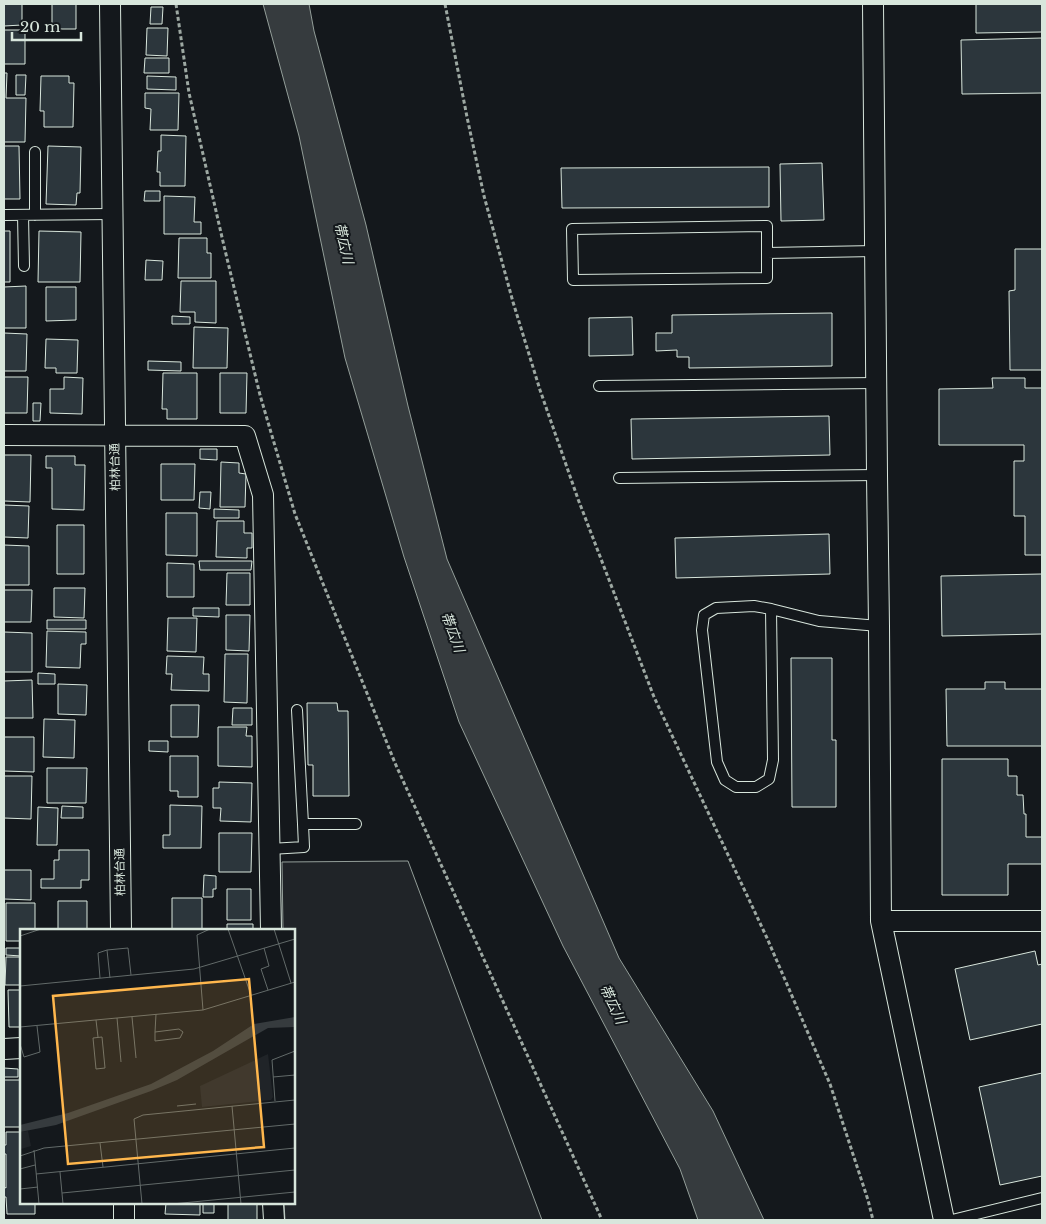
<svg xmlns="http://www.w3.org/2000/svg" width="1046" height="1224" font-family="'Libre Baskerville','Noto Sans JP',serif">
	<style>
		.green { fill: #202428; stroke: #939e99 }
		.water { fill: #363b3e; stroke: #939e99 }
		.building { fill: #2c363c; stroke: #d8e6dc }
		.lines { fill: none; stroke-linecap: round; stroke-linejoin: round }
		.service-casing { stroke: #d8e6dc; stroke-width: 12 }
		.minor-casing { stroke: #d8e6dc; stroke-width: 22 }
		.path { stroke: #9da8a2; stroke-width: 3; stroke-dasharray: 4 2.5; stroke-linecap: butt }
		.service { stroke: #14181c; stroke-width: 10 }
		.minor { stroke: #14181c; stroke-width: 20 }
		.labels { text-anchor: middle; stroke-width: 4; stroke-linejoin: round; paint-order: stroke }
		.street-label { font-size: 12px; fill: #d8e6dc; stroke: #14181c }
		.water-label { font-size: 14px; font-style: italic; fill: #d8e6dc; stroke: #14181c }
		.inset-road { fill: none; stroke: #626a69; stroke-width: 1 }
		.view { fill: #ffb74d; fill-opacity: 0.15; stroke: #ffb74d; stroke-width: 2.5 }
		.inset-edge { fill: none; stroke: #d8e6dc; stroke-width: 2.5 }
	</style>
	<rect width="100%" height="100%" fill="#14181c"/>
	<!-- green -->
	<path class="green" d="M408,861L542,1220H285L284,1203H294V930H283L282,862Z"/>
	<!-- water -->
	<path class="water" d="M263,4H309L314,31L366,225L408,406L447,559L619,958L713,1111L764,1220H698L680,1169L563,946L459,722L404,557L345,358L299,136Z"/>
	<!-- building -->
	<path class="building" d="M4,4H22V25L4,26Z
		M52,4H76V29H52Z
		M976,4H1042V32L976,33Z
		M151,7H163L162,24H150Z
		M147,28H168L167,56L146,55Z
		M4,30H25V64H4Z
		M1042,38V93L962,94L961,40Z
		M145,58H169V73H144Z
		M4,73H7L6,98H26L25,142H4Z
		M16,75H26L25,95H16Z
		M41,76H69V83H74L73,127H44V111H40Z
		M147,76L176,77V90L147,89Z
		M145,93H179L178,130H150L151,109L145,108Z
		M161,135L186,136L185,186H160V172H157L158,151H161Z
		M4,146H19L20,199H4Z
		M48,146L81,147L80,193H77L76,205L46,204Z
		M822,163L824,220L781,221L780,164Z
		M769,167V207L562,208L561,168Z
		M145,191H160V201H144Z
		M164,196L195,197L194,222H201V234H164Z
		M4,231H10V282H4Z
		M39,231L81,232L80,282H38Z
		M179,238H207V253H211V278H178Z
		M1015,249H1042V370H1010L1009,291L1015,290Z
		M146,260L163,261L162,280H145Z
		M181,281H216V323L195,322V312H180Z
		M26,286V328H4V287Z
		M46,287H76V320L46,321Z
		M832,313V366L689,368V357H677V350L656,351V333H672V315Z
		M172,316L190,317V324H172Z
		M632,317L633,355L589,356V318Z
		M194,327L228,328L227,368H193Z
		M4,333L27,334L26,371H4Z
		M46,339L78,340L77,373H56V368H45Z
		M148,361L181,362V371L148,370Z
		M163,373H197V419H167V409H162Z
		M220,373H247L246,413H220Z
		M4,377H28L27,413H4Z
		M64,377L83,378L82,414L50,413V389H64Z
		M992,378H1025V388H1042V555H1025V516H1014V461H1024V445H939V389L993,388Z
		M33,403H41L40,421H33Z
		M829,416L830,455L632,459L631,419Z
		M200,449H217V460L200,459Z
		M4,455H31L30,502L4,501Z
		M46,456H75V465H85L84,510L52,509V468H46Z
		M221,462L239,463V473L246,474L245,507H220Z
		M161,464H195L194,500H161Z
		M200,492H211L210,509L199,508Z
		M4,505L29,506L28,538L4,537Z
		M214,509L239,510V518H214Z
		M166,513H197V556L166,555Z
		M217,521H244V533H252V548H247V558L216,557Z
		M57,525H84V574H57Z
		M829,534L830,574L676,578L675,538Z
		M4,545L29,546V585H4Z
		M199,561H252L251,570H200Z
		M167,563L194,564V597H167Z
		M227,573H250V605H226Z
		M1042,574V634L942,636L941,576Z
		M54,588H85L84,618L54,617Z
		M4,590H32L31,622H4Z
		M193,608H219V617L193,616Z
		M226,615H250L249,651L226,650Z
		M168,618H197L196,652L167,651Z
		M47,620H86V629H47Z
		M47,631L86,632V644H81L80,668L46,667Z
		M4,632L32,633V672H4Z
		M225,654H248L247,703L224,702Z
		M167,656L204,657L203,674H209V691L171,690L172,674H166Z
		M791,658H832V740H836V807H792Z
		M38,673L55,674V684H38Z
		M32,680L33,718H4V681Z
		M985,682H1005V689H1042V746H947L946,689H985Z
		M58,684L87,685L86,715L58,714Z
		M307,703H337L338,711H348L349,796H313V765H308Z
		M171,705H199L198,737H171Z
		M233,708H252V725H232Z
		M44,719L75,720L74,758L43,757Z
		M218,727H247L246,736H252V767L218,766Z
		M4,737H34V772L4,771Z
		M149,741H168V752L149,751Z
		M170,756H198V797H178V791H170Z
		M942,759H1008V776H1017V795H1023L1024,814H1026V837H1042V864H1008V895H942Z
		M47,768H87L86,803H47Z
		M4,776H32L31,819L4,818Z
		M219,782L252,783L251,822L220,821L221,808H213V788H219Z
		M170,805L202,806L201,848H163V835H170Z
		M62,806L83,807V818H61Z
		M38,807L58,808L57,845H37Z
		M219,833H252L251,872H219Z
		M59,850H89V880H81V888H41V879H54V860H59Z
		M4,870H31V900L4,899Z
		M204,875L216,876V889H213V897H203Z
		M227,889H251V920H227Z
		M172,898H202V930H172Z
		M58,901H87V930H58Z
		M6,903H35V930H21V941H6Z
		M227,924H253V930H227Z
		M6,948H21V956L6,955Z
		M1035,951L1038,965L1042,964V1024L970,1040L955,969Z
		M6,957H21V985H5Z
		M8,990H21V1027H9Z
		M4,1068L18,1069V1077H4Z
		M1042,1073V1176L1000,1185L979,1087Z
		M4,1080H21V1127H4Z
		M6,1132H21V1203H35V1214H7L6,1197H4V1187L6,1188V1154H4V1145H6Z
		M166,1203H200V1215L165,1214Z
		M203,1203H214V1213H203Z
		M228,1203H257V1220H228Z"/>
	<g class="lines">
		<!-- service casing -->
		<g class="service-casing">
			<path id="service" d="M35,152V215
				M4,215L112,214
				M23,215L24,266
				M767,226V278L573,280L572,229Z
				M767,253L875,251
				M599,386L876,383
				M619,478L877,475
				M754,606L771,609L773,760L769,779L756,787H736L725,780L717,762L702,630L704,615L716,608Z
				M771,609L819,621L879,626
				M297,710L303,824
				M270,849L304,847L303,824H356
				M952,1220L1042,1198"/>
		</g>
		<!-- minor casing -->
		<g class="minor-casing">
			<path id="minor" d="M110,4L121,930
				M873,4L877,475L879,626L881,921L944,1220
				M4,435L245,436L263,495L271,930
				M881,921H1042
				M4,1049L21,1048
				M124,1203V1220
				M273,1203L274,1220"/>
		</g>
		<!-- path -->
		<path class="path" d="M176,4L189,93L224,246L260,395L295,514L395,763L602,1220
			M445,4L467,117L484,196L513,302L540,390L578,499L654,697L767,938L830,1084L868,1200L873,1220"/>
		<!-- service -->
		<use href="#service" class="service"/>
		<!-- minor -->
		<use href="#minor" class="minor"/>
	</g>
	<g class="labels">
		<!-- street labels -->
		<g class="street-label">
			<text transform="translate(115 467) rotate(-91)" y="4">柏林台通</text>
			<text transform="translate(120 872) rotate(-91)" y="4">柏林台通</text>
		</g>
		<!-- water labels -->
		<g class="water-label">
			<text transform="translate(344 243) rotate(77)" y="5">帯広川</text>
			<text transform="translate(453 632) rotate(70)" y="5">帯広川</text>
			<text transform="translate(613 1004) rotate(65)" y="5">帯広川</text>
		</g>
	</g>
	<!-- overview -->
	<g transform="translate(20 929)">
		<rect width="275" height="275" fill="#14181c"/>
		<path d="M248,125L253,168L251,171L182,178L180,157ZM8,202L11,217L1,220L0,203Z" fill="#202428"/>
		<path d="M275,88V98L248,99L157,151L131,162L36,196L0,203V196L48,184L131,155L193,122L234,95Z" fill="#363b3e"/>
		<path class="inset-road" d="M208,0L231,66M254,0L271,54M0,7L21,0M244,19L249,37L241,40L248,61M87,21L90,49M80,49L78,24L87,21L108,19L111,46M0,57L174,40L275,10M183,81L177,6L190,0M112,88L116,129M97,89L101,133M76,91L78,108M0,98L183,81L275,53M159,100L163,103L160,109L135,112V103ZM135,103L136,85M82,108L85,139L76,140L73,109ZM0,115L4,128L20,123L17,97M253,148L275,146M255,172L252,131L275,122M157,177L176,175M212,177L221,275M80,214L83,238M14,221L19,275M0,227L24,219L275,195M0,240L15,236M40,243L43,275M16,245L275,219M0,260L18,258M42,264L275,241M122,275L114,190L123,186L275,171M152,275L275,263"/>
		<path class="view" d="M229,50L244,218L48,235L33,67Z"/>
		<rect width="275" height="275" class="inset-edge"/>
	</g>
	<!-- border -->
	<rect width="1046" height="1224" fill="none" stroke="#d8e6dc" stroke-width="10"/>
	<!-- scale -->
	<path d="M12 32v8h69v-8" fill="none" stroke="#d8e6dc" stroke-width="2.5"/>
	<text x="20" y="32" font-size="15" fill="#d8e6dc" stroke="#14181c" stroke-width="4" paint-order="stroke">20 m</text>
</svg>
